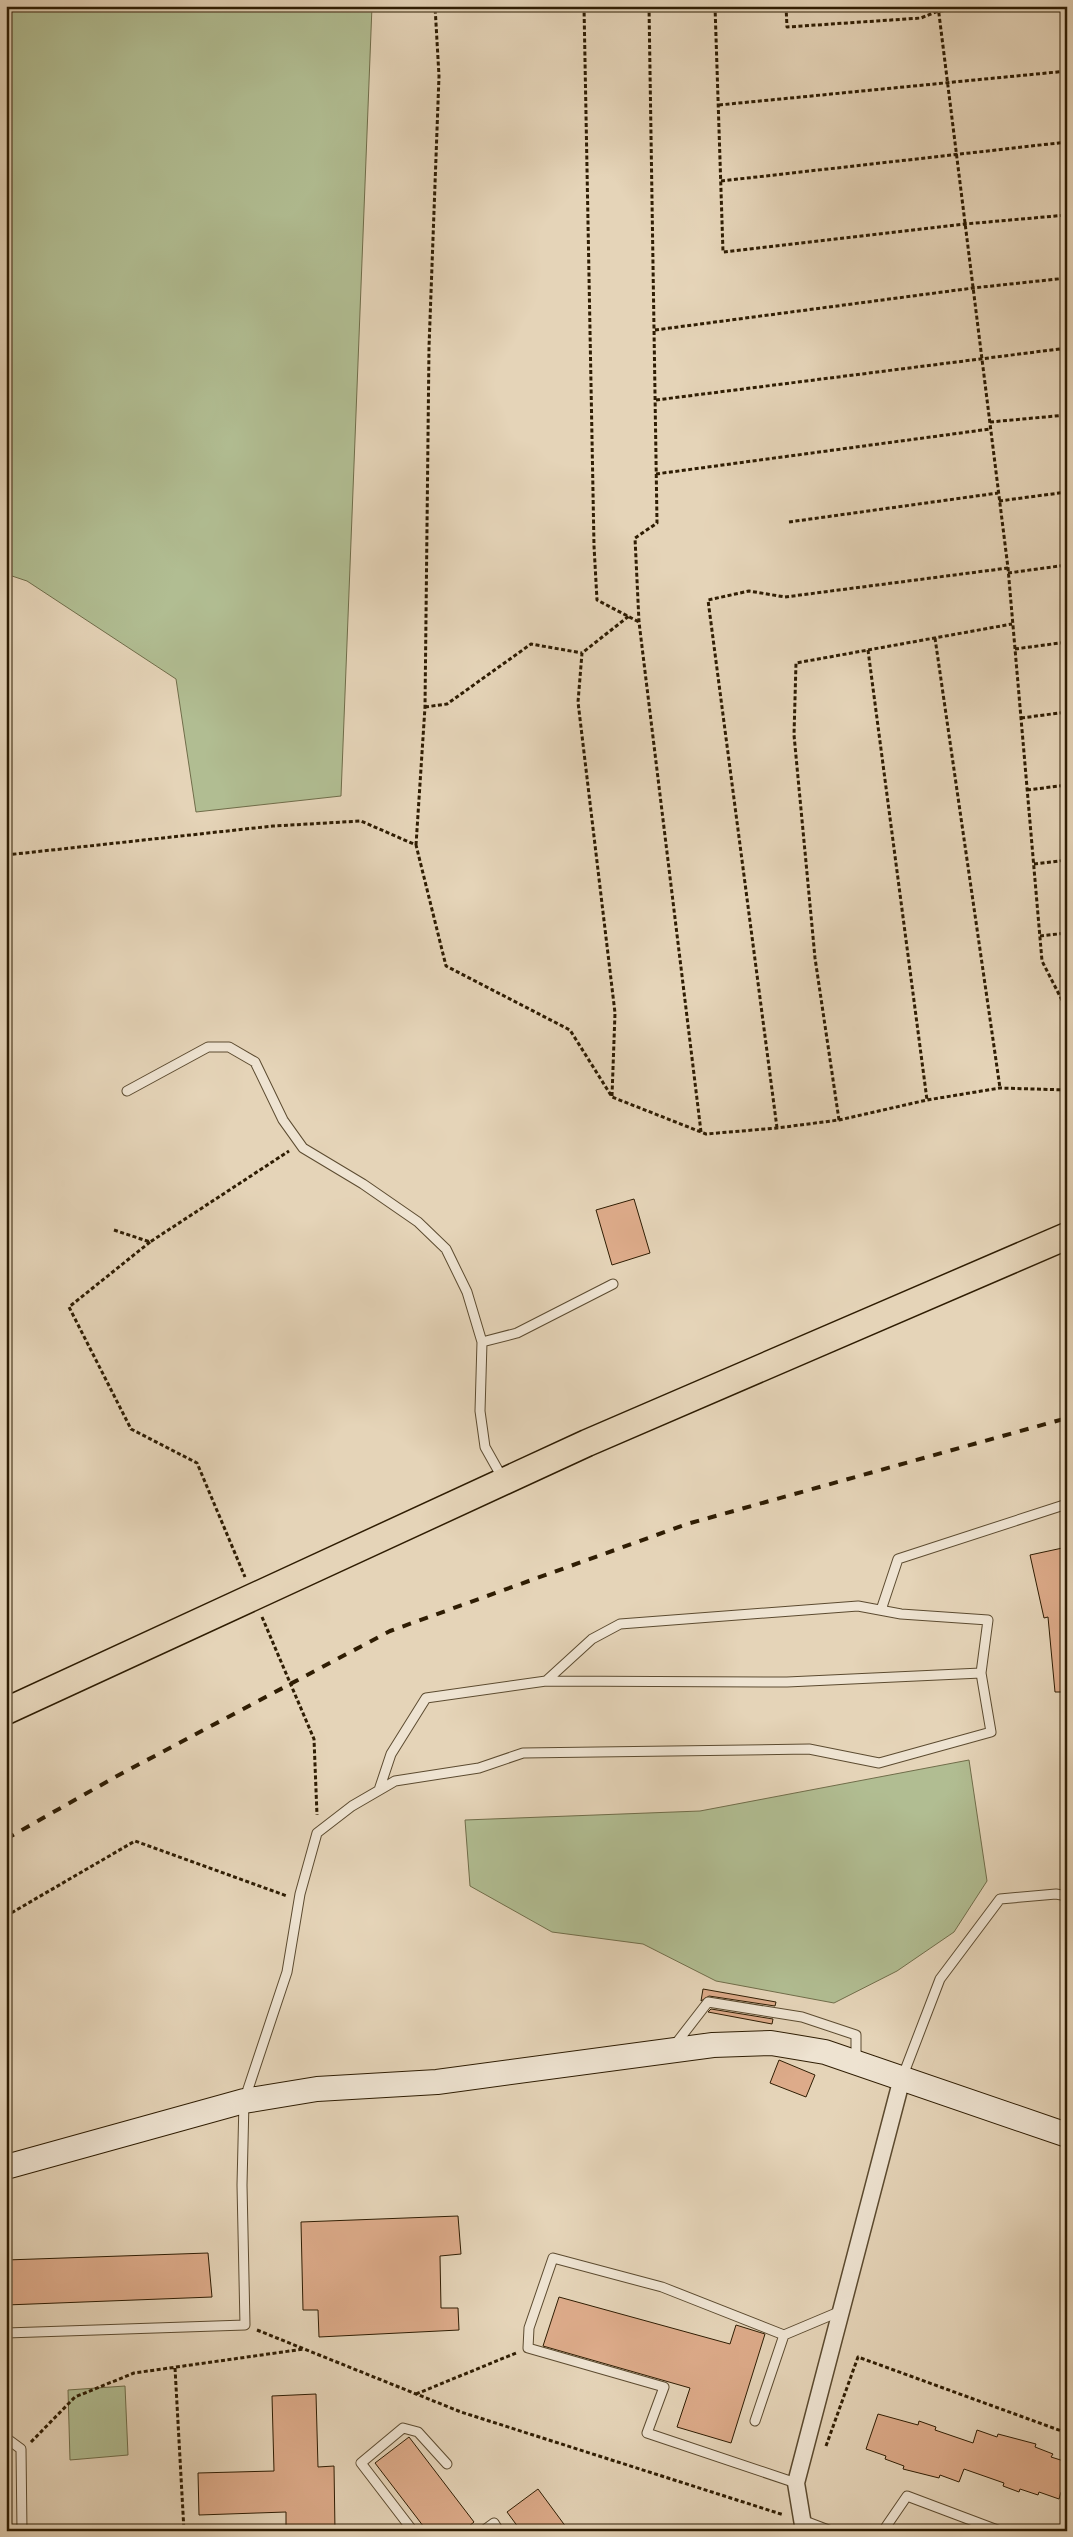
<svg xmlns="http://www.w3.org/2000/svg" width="1073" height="2537" font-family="Vollkorn,serif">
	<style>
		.green { fill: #b1bd92; stroke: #706d4a }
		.building { fill: #ddab8a; stroke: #2f1d03 }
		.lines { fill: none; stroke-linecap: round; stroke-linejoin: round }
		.lane-casing { stroke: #5c4b30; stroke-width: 11 }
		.street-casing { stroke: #5c4b30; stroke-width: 19 }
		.secondary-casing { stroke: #2f1d03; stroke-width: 26 }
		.primary-casing { stroke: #2f1d03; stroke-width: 29 }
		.path { stroke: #2f1d03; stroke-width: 3; stroke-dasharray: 4 2.5; stroke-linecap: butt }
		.lane { stroke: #eee3d1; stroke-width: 9 }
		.street { stroke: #eee3d1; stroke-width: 16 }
		.secondary { stroke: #eee3d1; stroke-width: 24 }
		.primary { stroke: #e5d4b8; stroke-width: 26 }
		.rail { stroke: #2f1d03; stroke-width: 4; stroke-dasharray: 9 9; stroke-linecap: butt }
	</style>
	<rect width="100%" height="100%" fill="#e5d4b8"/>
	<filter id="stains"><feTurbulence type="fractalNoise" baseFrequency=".004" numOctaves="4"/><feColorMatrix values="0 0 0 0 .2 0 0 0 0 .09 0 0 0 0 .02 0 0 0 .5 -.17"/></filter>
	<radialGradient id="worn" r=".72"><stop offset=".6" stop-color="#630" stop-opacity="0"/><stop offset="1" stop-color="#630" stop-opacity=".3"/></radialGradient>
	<!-- green -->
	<path class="green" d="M6,6H372L341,796L196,812L176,679L27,581L6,574Z
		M969,1760L987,1881L954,1932L897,1971L834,2003L716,1981L643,1944L552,1932L470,1886L465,1820L700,1811Z
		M125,2386L128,2455L70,2460L68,2390Z"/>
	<!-- building -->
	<path class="building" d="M634,1199L650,1253L612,1265L596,1210Z
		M1067,1547V1692H1055L1048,1617L1044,1618L1030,1555Z
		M703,1989L776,2002L775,2006L709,1996L701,2001Z
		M711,2009L773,2019L772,2024L708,2012Z
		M779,2060L815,2075L806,2097L770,2083Z
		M458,2216L461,2254L440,2256L441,2308H458L459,2330L319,2337L318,2310H303L301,2222Z
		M208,2253L212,2297L6,2305V2260Z
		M559,2297L730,2344L736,2325L765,2334L731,2443L677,2427L690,2388L543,2346Z
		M316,2394L318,2467L334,2466L335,2531H286V2512L199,2515L198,2473L274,2471L272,2396Z
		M878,2414L918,2425L919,2421L936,2427L935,2430L973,2443L977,2430L997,2437L998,2434L1036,2444L1035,2447L1053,2454L1051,2457L1067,2462V2494L1061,2492L1059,2499L1039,2492L1038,2495L1020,2489L1019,2492L1003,2486L1004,2483L964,2469L959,2482L940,2475L939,2478L903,2469L904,2466L885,2459L886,2456L866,2449Z
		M409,2437L474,2522L463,2531H427L375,2463Z
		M538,2489L569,2531H521L507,2512Z"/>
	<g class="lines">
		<!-- lane casing -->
		<g class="lane-casing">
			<path id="lane" d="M127,1091L208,1047H229L255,1062L283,1120L303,1148L363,1184L418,1222L446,1249L467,1292L482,1342L480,1411L485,1447L503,1479
				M482,1342L517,1333L613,1284
				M881,1610L898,1559L1067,1504
				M546,1681L592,1639L620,1624L858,1606L901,1614L988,1620L981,1673
				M674,2046L708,2002L802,2017L856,2035V2060
				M902,2078L940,1979L1000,1899L1056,1894L1067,1896
				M6,2333L245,2325L242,2185L244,2101L287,1972L300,1894L317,1833L352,1806L395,1781L479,1768L523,1753L809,1749L879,1763L991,1732L981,1673L787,1682L546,1681L426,1698L391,1754L379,1790
				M784,2335L662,2287L553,2258L529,2328L528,2348L664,2387L647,2433L796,2483
				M755,2421L784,2335L841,2311
				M6,2438L21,2449L22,2531
				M802,2520L831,2531
				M413,2531L361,2463L403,2428L418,2432L447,2464
				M483,2531L494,2523L499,2531
				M883,2531L907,2496L1000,2531"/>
		</g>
		<!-- street casing -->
		<g class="street-casing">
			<path id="street" d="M804,2531L796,2483L902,2078"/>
		</g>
		<!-- secondary casing -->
		<g class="secondary-casing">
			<path id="secondary" d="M6,2167L244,2101L317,2089L437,2082L713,2045L771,2043L825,2052L1067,2135"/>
		</g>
		<!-- primary casing -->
		<g class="primary-casing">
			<path id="primary" d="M6,1711L587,1443L1067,1236"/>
		</g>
		<!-- path -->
		<path class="path" d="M584,6L594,546L597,600L639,622
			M649,6L657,523L635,538L639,622L701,1132
			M715,6L723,252L965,224L1067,215
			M786,6L787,27L921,18L938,11L1014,6
			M938,6L1008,568L1042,961L1067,1010
			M584,10L649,9
			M719,105L1067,71
			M721,181L1067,142
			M655,330L973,288L1067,278
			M656,400L1067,348
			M990,422L1067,415
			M656,474L990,429
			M999,501L1067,492
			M789,522L998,493
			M1008,573L1067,565
			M935,638L1000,1088
			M1015,649L1067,642
			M868,650L927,1100
			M425,707L447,704L531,644L582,653
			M1021,718L1067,712
			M1027,790L1067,785
			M416,845L425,707L429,347L439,76L435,6
			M6,855L273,826L361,821L416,845L446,966L570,1030L612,1097L706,1134L777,1128L839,1120L927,1100L1000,1088L1067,1090
			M1034,864L1067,860
			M1040,936L1067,933
			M612,1096L615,1013L578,702L582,653L629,616
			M839,1120L815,958L794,735L796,663L1012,624
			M777,1128L708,600L749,591L785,597L1008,568
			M114,1230L150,1242L289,1151
			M150,1242L69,1307L131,1429L197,1463L245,1577
			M262,1617L314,1739L317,1815
			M6,1916L135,1841L287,1896
			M257,2330L461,2412L784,2515
			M175,2368L184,2531
			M416,2394L516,2353
			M31,2442L75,2397L134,2373L304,2349
			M826,2446L858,2357L1067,2433"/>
		<!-- lane -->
		<use href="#lane" class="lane"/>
		<!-- street -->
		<use href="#street" class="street"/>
		<!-- secondary -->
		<use href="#secondary" class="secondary"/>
		<!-- primary -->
		<use href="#primary" class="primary"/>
		<!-- rail -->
		<path class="rail" d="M6,1839L117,1776L390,1631L687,1524L1067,1418"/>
	</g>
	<!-- margin -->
	<rect width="1073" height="2537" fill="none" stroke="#e5d4b8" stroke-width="25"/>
	<rect x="8" y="8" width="1058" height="2522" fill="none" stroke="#2f1d03" stroke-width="2.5"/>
	<rect x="12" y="12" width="1048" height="2512" fill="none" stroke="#2f1d03"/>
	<rect width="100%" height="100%" filter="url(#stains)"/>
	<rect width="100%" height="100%" fill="url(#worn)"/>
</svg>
